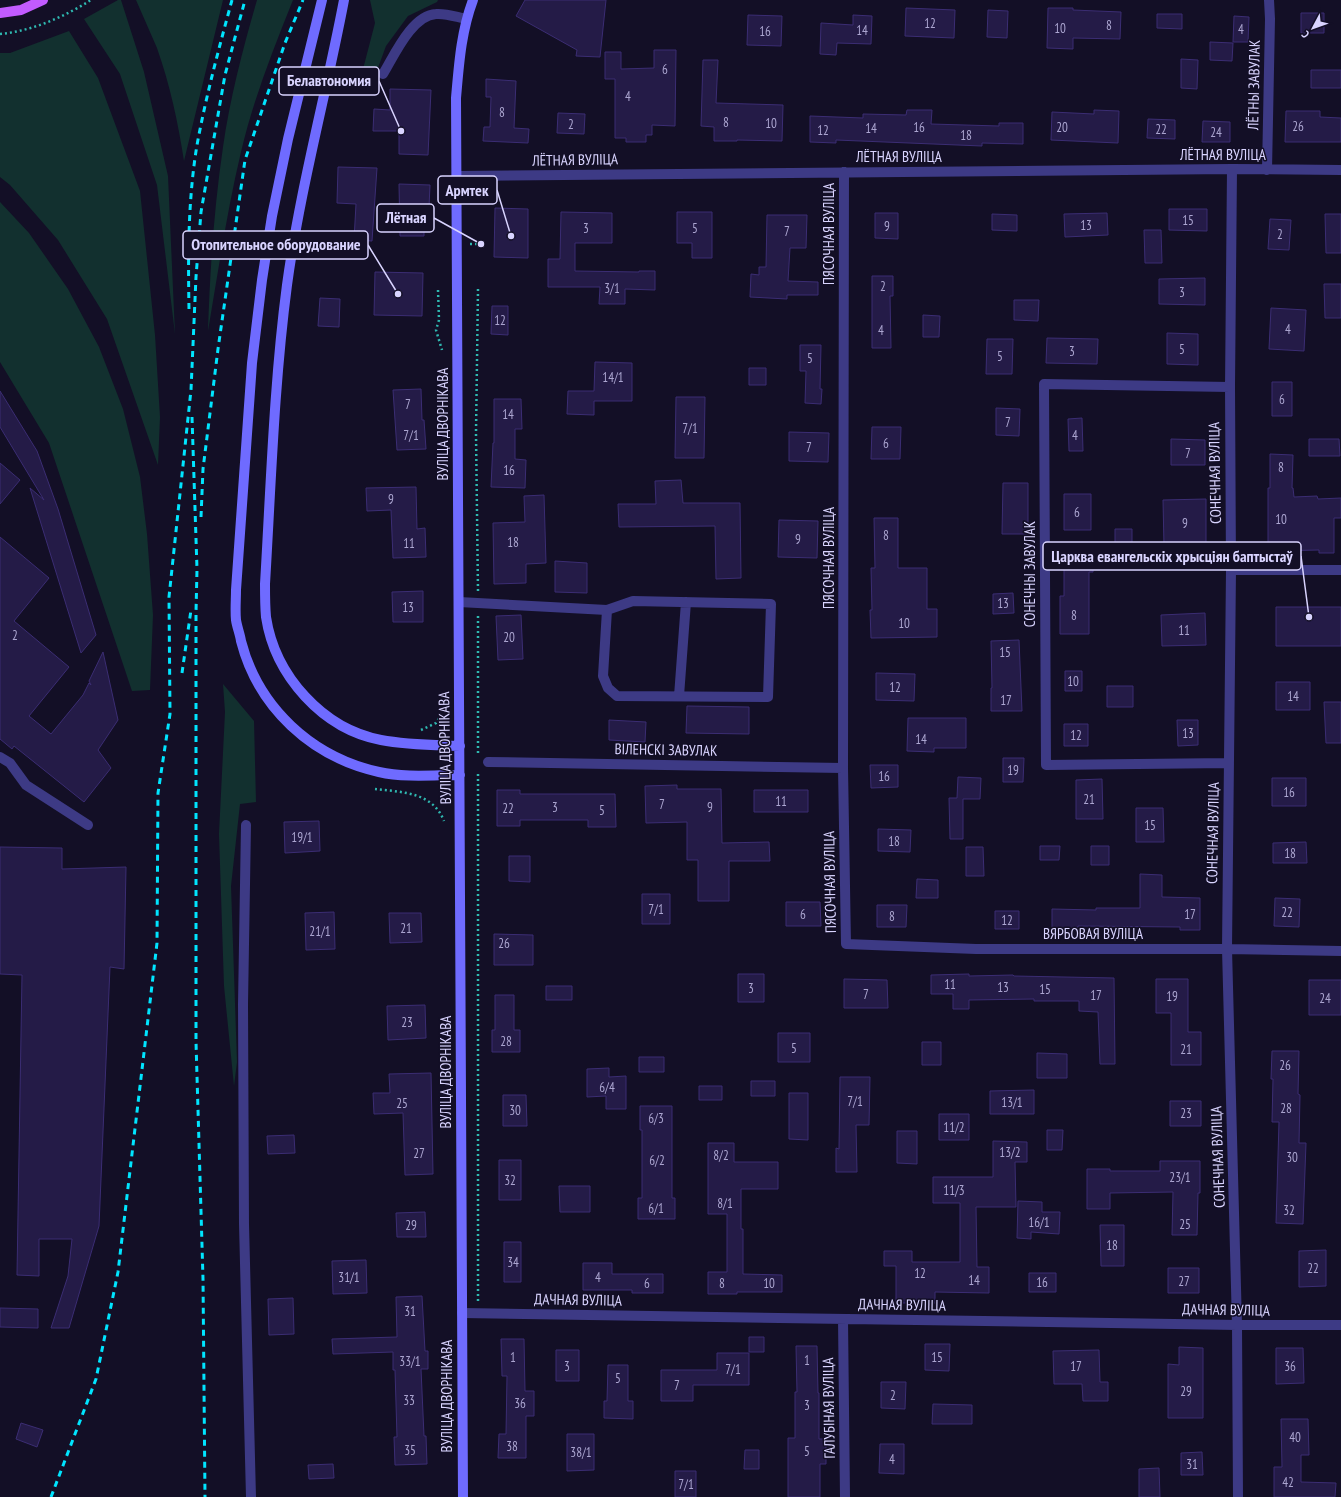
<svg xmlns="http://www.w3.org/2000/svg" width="1341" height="1497" font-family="'PT Sans Narrow',sans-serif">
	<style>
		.green { fill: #12302f }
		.building { fill: #241b47; stroke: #3b2d73 }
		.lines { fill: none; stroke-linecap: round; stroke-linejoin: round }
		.path { stroke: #2fb8b0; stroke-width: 2.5; stroke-dasharray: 2 3; stroke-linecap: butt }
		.lane { stroke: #3d3a85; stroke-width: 10 }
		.street { stroke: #3d3a85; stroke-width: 10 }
		.secondary { stroke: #6f6bff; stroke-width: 10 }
		.primary { stroke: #c25bff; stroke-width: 10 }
		.rail { stroke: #00e5ff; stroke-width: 3; stroke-dasharray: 6 5; stroke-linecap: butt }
		.labels { text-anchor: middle; stroke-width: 3; stroke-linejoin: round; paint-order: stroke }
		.number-label { font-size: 13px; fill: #aca6d1 }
		.street-label { font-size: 15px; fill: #d9d4ff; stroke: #130f26 }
		.leader { fill: none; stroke: #d9d4ff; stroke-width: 1.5 }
		.callout-dot { fill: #d9d4ff; stroke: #130f26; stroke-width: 1.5 }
		.callout { fill: #130f26; stroke: #d9d4ff; stroke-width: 1.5 }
		.callout-label { font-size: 16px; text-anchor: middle; font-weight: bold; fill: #d9d4ff }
	</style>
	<rect width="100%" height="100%" fill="#130f26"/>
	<!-- green -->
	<path class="green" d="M118,0H121L144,72L168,176L175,334L157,185L120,74L84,19Z
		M136,0H223L184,161C178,122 170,85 157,48C150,32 143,16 136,0Z
		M257,0H293C273,50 253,100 241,152C227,211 218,272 208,331C210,270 214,208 223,147C230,98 243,48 257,0Z
		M370,0H438L437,2L408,16L386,46L375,76L362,73L375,23Z
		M69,31L98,78L140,191L155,335L160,417L158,465L107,319L58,240L10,185L0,177V53H10Z
		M0,202L29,233L68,289L99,347L123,409L140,477L147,534L153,615L150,690L132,691L49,443L0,362Z
		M223,684L254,721L256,802L240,804L231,886L237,1062L234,1086L224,986L219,834L225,712Z"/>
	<!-- building -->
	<path class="building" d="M525,0H606L600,57L576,56L577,50L516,16Z
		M906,8L955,10L954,38L905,36Z
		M1048,8H1073V10L1121,12L1120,39L1073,38V49L1047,48Z
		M988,10L1008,11L1007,38L987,37Z
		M1301,13H1324V33H1301Z
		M1157,14H1182V29L1157,28Z
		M748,15L782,16L781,46L747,45Z
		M853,15L872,16L871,44L837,43L836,55L820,54L821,23L853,25Z
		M1234,16L1249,17L1248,42H1233Z
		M1210,42L1233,43L1232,61L1210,60Z
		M654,50H676L675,126L652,125V135H646V142H626V138H615V79H605V52H621V69L654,68Z
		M1181,59L1198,60L1197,89L1181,88Z
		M703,60H718L716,103L783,105L782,141L737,140V141H714V127L701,126Z
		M1311,70H1341V88H1311Z
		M486,79L516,81L514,128L529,129L528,143L483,141L484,127H490L491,97H486Z
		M390,89L431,90L428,155L399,154V131H373L374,109L390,110Z
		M907,110H932L931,124L999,126V123H1023V144L982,143V146L836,140V143L810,142V116L863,118V114L906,115Z
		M1094,110L1119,111L1118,143L1051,140L1052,112L1094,114Z
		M1286,111H1320V117L1341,118V142H1285Z
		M558,113L585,114L584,134L557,133Z
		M1148,119L1175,120V139L1147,138Z
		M1203,121L1230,122V142H1202Z
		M338,167L377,168L372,241L354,240L356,204L337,203Z
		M399,184L430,185L429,207L424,206V236H400Z
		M495,208L528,209V258L494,257Z
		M1169,209H1207V231L1169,230Z
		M561,212L612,213V243H575V271L639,272V271H655V290L625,289V304H599L600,287H548V259H560Z
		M677,212H712V258H692V243H677Z
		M875,213H898V239L875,238Z
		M1107,213L1108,235L1065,237L1064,214Z
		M992,214L1017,215V231L992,230Z
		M1325,214H1341V253H1326Z
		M767,215H807L806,248H790L788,281L818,282V295H787V299L750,297L751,274L759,275V267H766Z
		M1270,219L1291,220L1289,250L1268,249Z
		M1144,230H1161L1162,263H1145Z
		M375,272L423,273L422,316L374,315Z
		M872,276H893V296H890L891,348H872Z
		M1205,278V305L1159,304V279Z
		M1324,284H1341V318H1325Z
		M320,298L340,299L339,327L318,326Z
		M1014,300H1039L1038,321L1014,320Z
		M492,306H508V335L491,334Z
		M1271,308L1306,310L1304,351L1269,349Z
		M923,315L940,316L939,337H923Z
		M1167,333L1198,334V365L1167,364Z
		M1047,338L1098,339L1097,364L1046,363Z
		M987,339H1013L1012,374H986Z
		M800,345H821L820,389H822L821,404L805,403L806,371H800Z
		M595,362L632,363V401H594V415L567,414L568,391H594Z
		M749,368H766V385H749Z
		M1272,382H1292V416H1272Z
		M421,389L422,420H424L426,449L397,450L393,390Z
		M0,391L37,451L58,509L96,635L81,653L30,488L44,500L0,427Z
		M676,397H705L704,458H675Z
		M494,399H521L522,429H515V459L526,460L525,488L491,487L493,443H494Z
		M996,408L1020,409L1019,436L996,435Z
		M1082,418L1083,451H1069L1068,419Z
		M872,427H901L900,459H871Z
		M789,432L829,433L828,462L789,461Z
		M1171,439L1205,440V465H1171Z
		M1309,439H1339L1340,456H1309Z
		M1270,454L1293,455L1292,488H1293L1294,497L1317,496L1318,499L1341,498V518H1334V553H1319V550L1268,551V488H1270Z
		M0,463L20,480L0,504Z
		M681,480L683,503H740L741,578L716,579L715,526L619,527L618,504H656L655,481Z
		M1003,483H1028V534H1002Z
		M416,487L417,529L425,528L426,557L393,558L391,510L367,511L366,488Z
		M1064,494H1091V530H1064Z
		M544,495L546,563L526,564V583L494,584L493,523L525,522L524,496Z
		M1206,499V546H1164L1163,500Z
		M874,518H898V568H927V609H937V637L871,638L870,610H872L871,568H875Z
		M779,520L818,521L817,558L778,557Z
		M1115,529H1132V560H1115Z
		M0,537L49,578L14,621L69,667L29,716L51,734L83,695L89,683L91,685L89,681L103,652L118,720L98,750L111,768L84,802L14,746L12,749L0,739Z
		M1064,558H1093V572H1089V634H1060V596H1064Z
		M555,561L587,563V593L555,592Z
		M423,591V622H393L392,592Z
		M1013,593L1014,613L993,614V594Z
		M1276,607H1341V646H1276Z
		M1205,613L1206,645L1162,646L1161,615Z
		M521,615L523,659L498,660L496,616Z
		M1019,640L1022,711H991V688H992L991,641Z
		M1065,671H1082V691H1065Z
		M876,673L915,674L914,701L876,700Z
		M1276,682H1310V710H1276Z
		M1107,686H1133V707H1107Z
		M1324,702H1341V743H1326Z
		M687,706L749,707V734L686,733Z
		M908,718H966V748H934V752L907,751Z
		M609,720L646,722L645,742L609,740Z
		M1177,720H1198V745L1178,746Z
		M1064,724H1088V746H1064Z
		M1003,758H1024L1023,782H1003Z
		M870,765H898V787L871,788Z
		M958,777L981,778L980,799H963V839H950L949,798H957Z
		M1272,778H1306V806H1272Z
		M1102,779L1103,819H1076V780Z
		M677,785V789H721L722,843L769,842L770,861H729V901H698V860H687V822L646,823L645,786Z
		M497,790H520V794H615L616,827H588V820H520V826H497Z
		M754,790H808V812H754Z
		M1136,808H1163L1164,842H1136Z
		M319,821L320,851L285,853L284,822Z
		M878,829L911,830L910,852L878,851Z
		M1306,842L1307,863H1273V843Z
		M1040,846H1060L1059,860H1040Z
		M1091,846H1109V865H1091Z
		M0,847L62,848V869L126,867L124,969L110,967L99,1226L69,1328H51L68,1276L72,1239H39V1276L17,1275L22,975L0,974Z
		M966,847H983L984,876H966Z
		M509,856H530V882L509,881Z
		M1140,874L1162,875V897L1200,898V930H1180V927L1078,926L1077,930L1052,929V909L1096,910V908H1140Z
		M917,879L938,880V898H916Z
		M642,894H670V924H642Z
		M1275,898L1300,899L1299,927L1274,926Z
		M786,902H820L821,926H786Z
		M877,905H907L906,927H877Z
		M995,911H1019V929H995Z
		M334,912L335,949L306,950L305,913Z
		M389,913H421L422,942L390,943Z
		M494,934L533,935V965H494Z
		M738,974H764V1002H738Z
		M969,974V976L1013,975L1014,976L1114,978L1115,1064H1100L1098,1012L1079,1011V1001H1034V999L969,1000V1009H953V994H931V975Z
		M844,979L887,980L888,1008H844Z
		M1156,979H1188V1032H1201V1065H1171V1013H1156Z
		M1309,980H1341V1015H1309Z
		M546,986H572V1000H546Z
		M495,995H514V1030H520V1052H492V1030H495Z
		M425,1005L426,1038L388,1040L387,1006Z
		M778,1033H810V1062H778Z
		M922,1042H941V1065H922Z
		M1272,1051H1299L1298,1094L1300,1095L1299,1143H1306L1303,1224L1276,1223L1279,1122H1272L1273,1079H1271Z
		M1037,1053L1067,1054V1078H1037Z
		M639,1057H664V1072H639Z
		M609,1068V1077L626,1076V1109H606V1096L587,1097V1069Z
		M431,1073L433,1174L405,1175L403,1113L374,1114L373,1093H390L389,1074Z
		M840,1077H870L869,1125H856L857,1172H836V1148L839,1149Z
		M751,1081H775V1096H751Z
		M699,1086H722V1100H699Z
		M1034,1090V1114H990V1091Z
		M789,1093H808V1140L789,1139Z
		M503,1095H526L527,1126H503Z
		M1170,1101H1201V1126H1170Z
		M640,1106H672V1198H675V1219H638V1198H642V1130H640Z
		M939,1114H969V1140H939Z
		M1047,1130H1063L1062,1150H1047Z
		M897,1131H917V1164L897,1163Z
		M294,1135L295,1153L268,1154L267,1136Z
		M993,1141L1027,1142V1162H1015L1016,1207H976L977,1267H989V1293L935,1292V1303H896V1266H884V1251H912V1262H960V1203H933V1177H993Z
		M708,1143H734V1162H778V1189H741V1229H743V1274L782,1275V1292H737V1294H708V1272H727V1214H708Z
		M499,1160H521V1200H499Z
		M1160,1161H1200V1193H1198L1197,1235H1172L1173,1192L1110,1193V1209H1087V1169H1110V1171H1160Z
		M559,1186H590V1212H560Z
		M1018,1201L1042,1202V1212H1060L1059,1234L1031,1232V1239L1017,1238Z
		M425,1212L426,1237H397L396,1213Z
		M1100,1225H1124V1266H1101Z
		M504,1242H521V1282H504Z
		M1326,1250V1286L1299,1287V1251Z
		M366,1260L367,1293L333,1294L332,1261Z
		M583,1263H612V1274H663V1293H632V1290H583Z
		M1168,1268H1199V1293H1168Z
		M1029,1273H1056V1292H1029Z
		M422,1296L425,1351H428V1369H421L424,1436H426L427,1464L395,1465L394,1437H397L395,1370H393V1352L333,1354L332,1339L397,1337L396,1297Z
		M293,1298L294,1334L269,1335L268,1299Z
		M0,1308L38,1309V1328L0,1327Z
		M749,1337H764V1352H749Z
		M501,1339H524L525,1391H534V1416H526V1458H498L499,1434H506L507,1376H502Z
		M925,1344H950L949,1371L925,1370Z
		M796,1346H817L818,1393H819V1439H826V1464H820V1497H788V1438H795V1392H797Z
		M1179,1347L1203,1348V1418H1168V1364L1179,1365Z
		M1276,1348H1303L1304,1383L1276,1384Z
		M556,1350H579V1381H556Z
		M1099,1350L1100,1382H1108V1401H1083L1082,1384H1054L1053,1351Z
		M717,1353H749V1385H693V1401H661V1370H717Z
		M608,1365H628V1401H633V1419L604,1418V1401H607Z
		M881,1382H906L905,1409L881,1408Z
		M933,1404L972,1405V1424H932Z
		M1281,1419H1308L1309,1455H1301V1482L1336,1483L1335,1497H1274V1467H1282Z
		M21,1423L43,1430L37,1447L16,1439Z
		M567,1434H594V1470L567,1471Z
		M880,1444H904V1474L879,1473Z
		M745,1450H759V1469H744Z
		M1202,1452L1203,1475H1181V1453Z
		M333,1464L334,1478L309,1479L308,1465Z
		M1159,1468L1160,1497H1139V1469Z
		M675,1471H696V1497H675Z"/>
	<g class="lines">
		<!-- path -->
		<path class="path" d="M0,34C32,31 64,17 91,0
			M470,244H481
			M438,290L439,320L436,330L442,350
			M478,591L476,433L478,289
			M421,730L436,723L445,709
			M478,753V616
			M375,789C401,792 433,792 444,821
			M478,1301V772"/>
		<!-- lane -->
		<path class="lane" d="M383,74C394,56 412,15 436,14C446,13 456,17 466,19
			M459,602L607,610L633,601L771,604L768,697L617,696L608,688L603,676L607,610
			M679,696L686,602
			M0,757L10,763L26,785L88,825
			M246,825L243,1004L244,1224L251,1497"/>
		<!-- street -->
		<path class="street" d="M1232,169L1230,387L1231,570L1227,949L1237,1325L1238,1497
			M1267,170L1270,19L1269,0
			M844,172L843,768L846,944L976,949H1227L1341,951
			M457,176L1232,169L1341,170
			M1231,570H1341
			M488,762L843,768
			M1229,763L1046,765L1044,384L1230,387
			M462,1313L1237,1325H1341
			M843,1319L845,1497"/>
		<!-- secondary -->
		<path class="secondary" d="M322,0L288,139L272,216L262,280L252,363L236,590C236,600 235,610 236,620C237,627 240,634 241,641C258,707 311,757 379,772C405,778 434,775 460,775
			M344,0C326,95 300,189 287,285C274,384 271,484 265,584C265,594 265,606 266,617C275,676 323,729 381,740C407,745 434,745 460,746
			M463,1497L456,98C459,64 461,32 473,0"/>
		<!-- primary -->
		<path class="primary" d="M0,13L21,10L43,0"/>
		<!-- rail -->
		<path class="rail" d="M189,309C188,255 188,199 197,145C206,96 219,48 232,0
			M192,417L197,569L196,612V1042L203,1279L205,1497
			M201,517L203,469L218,349L245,160L285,43L303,0
			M182,673L191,610
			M51,1497L96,1379L118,1272L157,943L158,793L170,714L169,597L191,390L196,277L201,212L225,75L245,0"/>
	</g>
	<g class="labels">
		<!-- number labels -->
		<g class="number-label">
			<text x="930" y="28">12</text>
			<text x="1109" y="30">8</text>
			<text x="1060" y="33">10</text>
			<text x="1241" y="34">4</text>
			<text x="862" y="35">14</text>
			<text x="765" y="36">16</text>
			<text x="665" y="74">6</text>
			<text x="628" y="101">4</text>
			<text x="502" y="117">8</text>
			<text x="726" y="127">8</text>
			<text x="771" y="128">10</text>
			<text x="571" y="129">2</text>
			<text x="1298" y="131">26</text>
			<text x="919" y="132">16</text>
			<text x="1062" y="132">20</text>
			<text x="871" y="133">14</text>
			<text x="1161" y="134">22</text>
			<text x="823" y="135">12</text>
			<text x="1216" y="137">24</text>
			<text x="966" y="140">18</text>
			<text x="1188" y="225">15</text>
			<text x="1086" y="230">13</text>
			<text x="887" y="231">9</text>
			<text x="586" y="233">3</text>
			<text x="695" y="233">5</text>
			<text x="787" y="236">7</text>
			<text x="1280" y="239">2</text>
			<text x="883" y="291">2</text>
			<text x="612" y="293">3/1</text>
			<text x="1182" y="297">3</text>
			<text x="500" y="325">12</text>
			<text x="1288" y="334">4</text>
			<text x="881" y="335">4</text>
			<text x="1182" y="354">5</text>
			<text x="1072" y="356">3</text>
			<text x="1000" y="361">5</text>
			<text x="810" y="363">5</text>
			<text x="613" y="382">14/1</text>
			<text x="1282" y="404">6</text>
			<text x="408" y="409">7</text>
			<text x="508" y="419">14</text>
			<text x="1008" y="427">7</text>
			<text x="690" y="433">7/1</text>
			<text x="411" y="440">7/1</text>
			<text x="1075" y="440">4</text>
			<text x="886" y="448">6</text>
			<text x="809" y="452">7</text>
			<text x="1188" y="458">7</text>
			<text x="1281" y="472">8</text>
			<text x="509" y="475">16</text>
			<text x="391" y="504">9</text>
			<text x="1077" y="517">6</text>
			<text x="1281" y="524">10</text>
			<text x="1185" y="528">9</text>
			<text x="886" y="540">8</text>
			<text x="798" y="544">9</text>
			<text x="513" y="547">18</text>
			<text x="409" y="548">11</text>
			<text x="1003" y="608">13</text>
			<text x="408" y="612">13</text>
			<text x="1074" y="620">8</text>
			<text x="904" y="628">10</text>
			<text x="1184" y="635">11</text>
			<text x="15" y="640">2</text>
			<text x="509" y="642">20</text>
			<text x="1005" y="657">15</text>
			<text x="1073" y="686">10</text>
			<text x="895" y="692">12</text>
			<text x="1293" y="701">14</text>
			<text x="1006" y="705">17</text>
			<text x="1188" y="738">13</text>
			<text x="1076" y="740">12</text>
			<text x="921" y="744">14</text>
			<text x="1013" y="775">19</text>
			<text x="884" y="781">16</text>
			<text x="1289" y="797">16</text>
			<text x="1089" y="804">21</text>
			<text x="781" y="806">11</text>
			<text x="662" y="809">7</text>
			<text x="555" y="812">3</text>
			<text x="710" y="812">9</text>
			<text x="508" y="813">22</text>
			<text x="602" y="815">5</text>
			<text x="1150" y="830">15</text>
			<text x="302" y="842">19/1</text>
			<text x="894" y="846">18</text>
			<text x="1290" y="858">18</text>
			<text x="656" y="914">7/1</text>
			<text x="1287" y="917">22</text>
			<text x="803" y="919">6</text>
			<text x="1190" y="919">17</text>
			<text x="892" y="921">8</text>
			<text x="1007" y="925">12</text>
			<text x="406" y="933">21</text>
			<text x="320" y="936">21/1</text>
			<text x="504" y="948">26</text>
			<text x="950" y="989">11</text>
			<text x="1003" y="992">13</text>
			<text x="751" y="993">3</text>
			<text x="1045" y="994">15</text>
			<text x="866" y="999">7</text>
			<text x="1096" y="1000">17</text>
			<text x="1172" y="1001">19</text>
			<text x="1325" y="1003">24</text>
			<text x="407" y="1027">23</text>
			<text x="506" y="1046">28</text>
			<text x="794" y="1053">5</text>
			<text x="1186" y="1054">21</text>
			<text x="1285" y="1070">26</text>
			<text x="607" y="1092">6/4</text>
			<text x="855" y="1106">7/1</text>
			<text x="1012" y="1107">13/1</text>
			<text x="402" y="1108">25</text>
			<text x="1286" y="1113">28</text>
			<text x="515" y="1115">30</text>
			<text x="1186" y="1118">23</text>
			<text x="656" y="1123">6/3</text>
			<text x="954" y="1132">11/2</text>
			<text x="1010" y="1157">13/2</text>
			<text x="419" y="1158">27</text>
			<text x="721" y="1160">8/2</text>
			<text x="1292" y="1162">30</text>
			<text x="657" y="1165">6/2</text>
			<text x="1180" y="1182">23/1</text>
			<text x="510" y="1185">32</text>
			<text x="954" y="1195">11/3</text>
			<text x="725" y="1208">8/1</text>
			<text x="656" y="1213">6/1</text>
			<text x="1289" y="1215">32</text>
			<text x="1039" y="1227">16/1</text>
			<text x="1185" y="1229">25</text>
			<text x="411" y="1230">29</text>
			<text x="1112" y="1250">18</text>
			<text x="513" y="1267">34</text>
			<text x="1313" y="1273">22</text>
			<text x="920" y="1278">12</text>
			<text x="349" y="1282">31/1</text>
			<text x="598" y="1282">4</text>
			<text x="974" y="1285">14</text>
			<text x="1184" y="1286">27</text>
			<text x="1042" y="1287">16</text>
			<text x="647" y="1288">6</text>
			<text x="722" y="1288">8</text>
			<text x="769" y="1288">10</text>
			<text x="410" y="1316">31</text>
			<text x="513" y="1362">1</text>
			<text x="937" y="1362">15</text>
			<text x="807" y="1365">1</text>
			<text x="410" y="1366">33/1</text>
			<text x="567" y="1371">3</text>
			<text x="1076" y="1371">17</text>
			<text x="1290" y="1371">36</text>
			<text x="733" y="1374">7/1</text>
			<text x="618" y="1383">5</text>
			<text x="677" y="1390">7</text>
			<text x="1186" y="1396">29</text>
			<text x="893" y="1400">2</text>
			<text x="409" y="1405">33</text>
			<text x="520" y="1408">36</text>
			<text x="807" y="1410">3</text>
			<text x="1295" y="1442">40</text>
			<text x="512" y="1451">38</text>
			<text x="410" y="1455">35</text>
			<text x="807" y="1456">5</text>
			<text x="581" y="1457">38/1</text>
			<text x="892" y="1464">4</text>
			<text x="1192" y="1469">31</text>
			<text x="1288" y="1487">42</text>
			<text x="686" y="1489">7/1</text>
		</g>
		<!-- street labels -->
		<g class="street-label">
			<text transform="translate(1254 85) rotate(-89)" y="5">ЛЁТНЫ ЗАВУЛАК</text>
			<text x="1223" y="160">ЛЁТНАЯ ВУЛІЦА</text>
			<text x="899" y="162">ЛЁТНАЯ ВУЛІЦА</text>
			<text transform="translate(575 160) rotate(-1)" y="5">ЛЁТНАЯ ВУЛІЦА</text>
			<text transform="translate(829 234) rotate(-90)" y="5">ПЯСОЧНАЯ ВУЛІЦА</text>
			<text transform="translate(443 424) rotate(-90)" y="5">ВУЛІЦА ДВОРНІКАВА</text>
			<text transform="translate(1215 473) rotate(-91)" y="5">СОНЕЧНАЯ ВУЛІЦА</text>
			<text transform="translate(829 558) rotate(-90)" y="5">ПЯСОЧНАЯ ВУЛІЦА</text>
			<text transform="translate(1030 574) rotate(-90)" y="5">СОНЕЧНЫ ЗАВУЛАК</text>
			<text transform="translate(445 748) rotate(-91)" y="5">ВУЛІЦА ДВОРНІКАВА</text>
			<text transform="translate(666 750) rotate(1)" y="5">ВІЛЕНСКІ ЗАВУЛАК</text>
			<text transform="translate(1213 833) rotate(-89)" y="5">СОНЕЧНАЯ ВУЛІЦА</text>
			<text transform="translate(830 882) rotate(-91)" y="5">ПЯСОЧНАЯ ВУЛІЦА</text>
			<text x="1093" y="939">ВЯРБОВАЯ ВУЛІЦА</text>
			<text transform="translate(446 1072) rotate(-90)" y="5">ВУЛІЦА ДВОРНІКАВА</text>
			<text transform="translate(1218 1157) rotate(-92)" y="5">СОНЕЧНАЯ ВУЛІЦА</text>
			<text transform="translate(578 1300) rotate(1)" y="5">ДАЧНАЯ ВУЛІЦА</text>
			<text transform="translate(902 1305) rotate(1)" y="5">ДАЧНАЯ ВУЛІЦА</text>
			<text transform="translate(1226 1310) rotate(1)" y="5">ДАЧНАЯ ВУЛІЦА</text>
			<text transform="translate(447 1396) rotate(-90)" y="5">ВУЛІЦА ДВОРНІКАВА</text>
			<text transform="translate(829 1408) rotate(-91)" y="5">ГАЛУБІНАЯ ВУЛІЦА</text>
		</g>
	</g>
	<!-- callouts -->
	<path class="leader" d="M401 131L379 81M511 236L497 190M481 244L434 218M398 294L368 245M1309 617L1301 556"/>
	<g class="callout-dot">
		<circle cx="401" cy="131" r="4"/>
		<circle cx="511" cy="236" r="4"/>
		<circle cx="481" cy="244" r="4"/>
		<circle cx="398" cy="294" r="4"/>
		<circle cx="1309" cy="617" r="4"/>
	</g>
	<g class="callout">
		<rect x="279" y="67" width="100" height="28" rx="4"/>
		<rect x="438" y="176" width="59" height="28" rx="4"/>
		<rect x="377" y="204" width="57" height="28" rx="4"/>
		<rect x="183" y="231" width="185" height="28" rx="4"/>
		<rect x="1043" y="542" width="258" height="28" rx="4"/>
	</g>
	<g class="callout-label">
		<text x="329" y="86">Белавтономия</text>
		<text x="467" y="196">Армтек</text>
		<text x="406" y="223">Лётная</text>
		<text x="276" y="250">Отопительное оборудование</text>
		<text x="1172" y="562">Царква евангельскіх хрысціян баптыстаў</text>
	</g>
	<!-- north arrow -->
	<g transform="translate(1313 28) rotate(229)" stroke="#130f26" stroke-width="3" paint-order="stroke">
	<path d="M0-3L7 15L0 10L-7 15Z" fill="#d9d4ff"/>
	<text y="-6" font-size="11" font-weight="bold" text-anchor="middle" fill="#d9d4ff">С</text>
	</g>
</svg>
